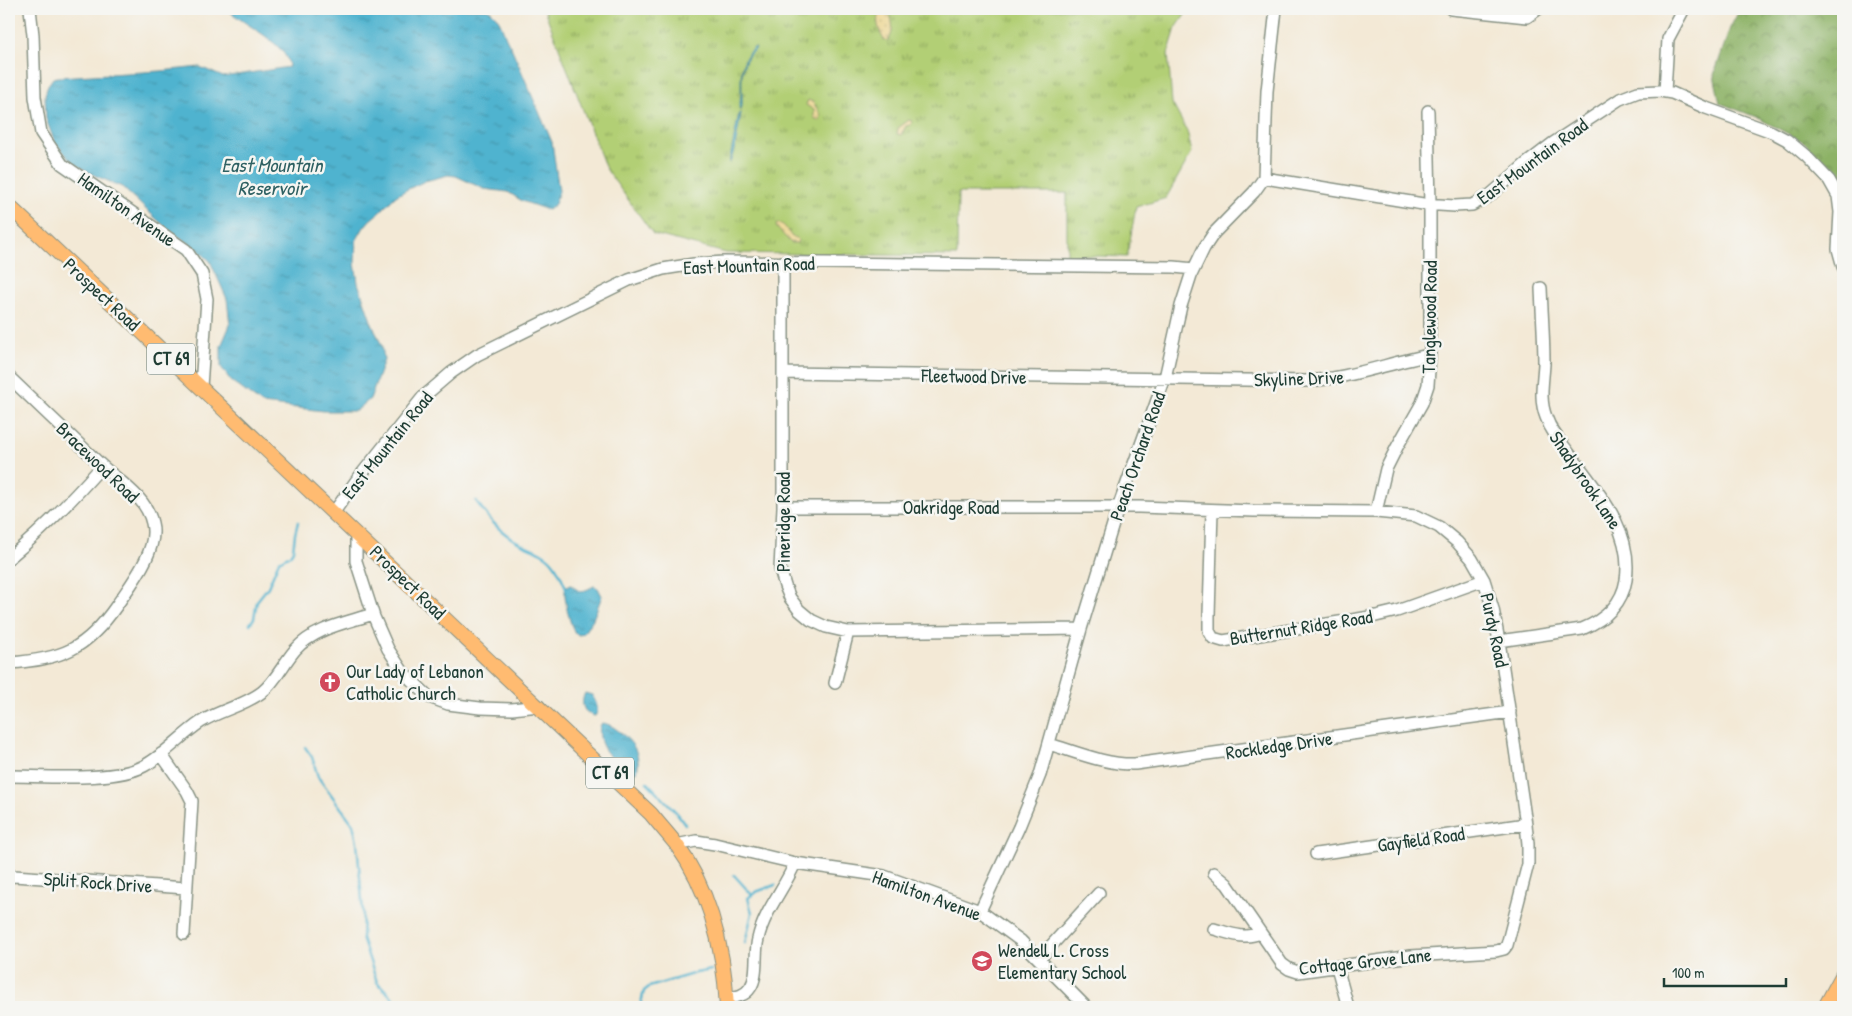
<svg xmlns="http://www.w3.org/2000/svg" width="1852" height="1016" font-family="'Patrick Hand',sans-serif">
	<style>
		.grass { fill: url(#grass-tufts); stroke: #688654 }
		.forest { fill: url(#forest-crowns); stroke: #56784d }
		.sand { fill: url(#sand-dots); stroke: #868c69 }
		.water { fill: url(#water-ripples); stroke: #387882 }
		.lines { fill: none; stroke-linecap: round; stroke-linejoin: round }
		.stream { stroke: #50b3cf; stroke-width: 2.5 }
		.minor-casing { stroke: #899385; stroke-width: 14 }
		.major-casing { stroke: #899385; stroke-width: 16 }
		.minor { stroke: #fff; stroke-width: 11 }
		.major { stroke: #ffbb71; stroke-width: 14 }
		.labels { text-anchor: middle; stroke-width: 5; stroke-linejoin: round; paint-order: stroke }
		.shield { fill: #f6f6f2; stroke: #60746d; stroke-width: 1 }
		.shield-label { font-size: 18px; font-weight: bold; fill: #1f3d34 }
		.street-label { font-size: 19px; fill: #1f3d34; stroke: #f6f6f2 }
		.poi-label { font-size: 19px; fill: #1f3d34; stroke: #f6f6f2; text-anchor: start }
		.water-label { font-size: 20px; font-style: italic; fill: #2e6062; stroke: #f6f6f2 }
	</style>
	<defs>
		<pattern id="grass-tufts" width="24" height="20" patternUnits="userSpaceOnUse" patternTransform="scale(1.25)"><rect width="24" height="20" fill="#b2cf75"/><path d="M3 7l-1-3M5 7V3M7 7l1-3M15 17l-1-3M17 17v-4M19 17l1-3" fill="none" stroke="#90a961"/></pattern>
		<pattern id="forest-crowns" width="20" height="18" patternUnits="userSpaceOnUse" patternTransform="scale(1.25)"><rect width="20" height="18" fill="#8db266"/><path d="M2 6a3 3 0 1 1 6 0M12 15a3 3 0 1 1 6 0" fill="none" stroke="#739255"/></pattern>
		<pattern id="sand-dots" width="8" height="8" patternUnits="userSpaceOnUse" patternTransform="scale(1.25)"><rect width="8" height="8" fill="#eeda9e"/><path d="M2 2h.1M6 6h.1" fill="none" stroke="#ccbc89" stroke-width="1.8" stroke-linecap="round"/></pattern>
		<pattern id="water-ripples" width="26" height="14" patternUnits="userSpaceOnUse" patternTransform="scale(1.25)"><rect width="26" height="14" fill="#50b3cf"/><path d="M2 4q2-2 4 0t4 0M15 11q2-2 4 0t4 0" fill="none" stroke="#4293a9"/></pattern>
	</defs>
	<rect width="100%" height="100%" fill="#f6f6f2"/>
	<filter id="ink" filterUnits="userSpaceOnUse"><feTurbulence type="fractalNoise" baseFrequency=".02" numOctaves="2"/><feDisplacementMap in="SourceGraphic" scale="10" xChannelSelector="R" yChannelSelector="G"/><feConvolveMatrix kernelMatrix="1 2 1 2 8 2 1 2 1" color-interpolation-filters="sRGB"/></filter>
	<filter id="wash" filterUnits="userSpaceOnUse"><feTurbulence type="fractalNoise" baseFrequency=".0096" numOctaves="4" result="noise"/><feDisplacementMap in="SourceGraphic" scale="20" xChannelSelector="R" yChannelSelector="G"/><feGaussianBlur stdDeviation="1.12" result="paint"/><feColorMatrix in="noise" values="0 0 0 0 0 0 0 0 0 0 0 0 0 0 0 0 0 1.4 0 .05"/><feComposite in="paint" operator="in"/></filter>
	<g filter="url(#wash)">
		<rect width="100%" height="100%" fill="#f3e9d6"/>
		<!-- grass -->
		<path class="grass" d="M544,9H1189L1176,28L1168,54L1172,103L1187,131L1192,152L1166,198L1136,207L1127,257L1067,255V193H958L957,256L726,253L653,234L606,169Z"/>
		<!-- forest -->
		<path class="forest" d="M1740,9H1843V209L1839,179L1804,142L1756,117L1720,103L1714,75L1730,28Z"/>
		<!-- sand -->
		<path class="sand" d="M883,10C894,15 895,31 888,41L884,40C879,31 873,17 883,10Z
			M808,100L813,102L821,115L820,121L814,118V110L806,105Z
			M909,120L912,121L911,125L906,126L901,135L897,134L898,128Z
			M777,223C785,223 787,231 792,237L797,238L798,241L797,243H791L776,227Z"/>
		<!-- water -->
		<path class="water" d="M227,9H488C504,20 501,32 511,47L552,142L559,191L555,204L548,210L522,201L508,192L484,189L456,176L448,175L425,181L406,190L396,196L381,211L370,220L364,227L356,241L355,263L358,283L372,324L382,346L384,360L370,399L356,411H324L262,404L231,381L221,367V346L230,325L227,299L210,261L197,249L165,227L122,187L94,175L75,164L55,143L46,119L45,95L48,85L53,78L58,77L161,71L200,67L223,77L289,67C289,44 242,24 227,9Z
			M755,47L756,49C737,61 743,87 742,106L741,110H739C739,104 741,97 741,90C741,74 740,58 755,47Z
			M739,113H741C738,130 736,147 730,163H729Z
			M571,585C580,593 583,592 594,586L598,588L602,596L593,619L583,634L579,635L575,633C570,625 562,595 566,586Z
			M585,693L592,695C596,702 600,710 595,716C583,714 580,703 585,693Z
			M602,723C610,724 615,728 621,733C634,744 641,754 637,772C631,772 625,768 619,764C605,753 598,744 600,726Z"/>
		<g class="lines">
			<!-- stream -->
			<path class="stream" d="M476,501C487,516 496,528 511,538C521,545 533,548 543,554C556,561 561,577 567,590
				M250,624L254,618L257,601L268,587L279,561L290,555L293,550L295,534L298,522
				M305,747L312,757L318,777L353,824L357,842L363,913L362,938L377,982L402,1007
				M647,782L677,813L685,824
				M734,875L752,895
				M745,943L752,913L748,898L756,892L775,885
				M640,1007L644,991L649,987L696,973L711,970"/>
		</g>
	</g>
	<g filter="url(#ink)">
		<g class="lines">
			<!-- minor casing -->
			<g class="minor-casing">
				<path id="minor" d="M30,9L33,35L35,97L41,133L62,164L186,250L202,274L207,299L201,387
					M1451,9L1527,17L1538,9
					M1665,92L1668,39L1684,9
					M1264,178L1423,204L1455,206L1472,205L1489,196L1527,163L1553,143L1620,99L1638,92L1660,91L1672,93L1706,108L1772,132L1787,140L1806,156L1829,180L1838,196L1840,212L1838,249L1843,267
					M783,262V507L780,569L785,586L790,598L799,610L811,620L826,627L848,632L1081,629
					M784,373L1305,381C1348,379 1388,363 1430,355
					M9,377C39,406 70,435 100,464C118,481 146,496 152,523C159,550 131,584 117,605C86,650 62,659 9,663
					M783,507H1139L1254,511L1376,512L1416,516L1439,527L1457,542L1472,559L1484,580L1493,609L1499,641L1526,824L1528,844V864L1507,945L1504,949L1496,951L1411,956L1298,972L1289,969L1282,964L1227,884L1214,873
					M1212,510L1209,615V631L1213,638L1223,641L1376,616L1397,611L1484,580
					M334,512L356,481L423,397L451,373L477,355L629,280L663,269L694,264L724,262L1174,267L1194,269
					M1376,512L1386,469L1397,447L1422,403L1428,385L1430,355V205L1428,111
					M356,534V561L374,617L388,649L403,672L429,697L448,704L480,708L512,709L539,706
					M9,558C43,530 73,499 102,466
					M1499,641L1582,629C1604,620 1622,605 1626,580C1634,528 1594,488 1566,449C1558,439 1550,429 1546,417C1539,399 1543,382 1544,364C1544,339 1542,313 1541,288
					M835,683L848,632
					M1049,744C1076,752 1106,765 1135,764L1510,712
					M161,754L187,791L192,801L184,934
					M9,776C44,776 114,782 144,766C165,755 181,735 201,722C220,710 244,706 262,692C276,681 283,664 295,650C314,628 346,623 373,614
					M676,845L696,841L715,844L795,863L884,876L980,911L1021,941L1086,1007
					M1316,854L1526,824
					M9,877L14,876L186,888
					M980,911L1019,827L1040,775L1081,629L1118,508L1165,378L1181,306L1191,275L1204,248L1214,233L1254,192L1264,178L1267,91L1276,9
					M1214,929C1229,933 1245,940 1260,933
					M1040,958L1099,893
					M1337,967L1348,1007
					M727,998C736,997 745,996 750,988C759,975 754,954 758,939C764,911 785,888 795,863"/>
			</g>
			<!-- major casing -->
			<g class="major-casing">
				<path id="major" d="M9,206L651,814C659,824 668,834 676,844C711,892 724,949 727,1007
					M1825,1007L1843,974"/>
			</g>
			<!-- minor -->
			<use href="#minor" class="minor"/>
			<!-- major -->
			<use href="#major" class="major"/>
		</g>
	</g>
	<!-- icons -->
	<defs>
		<g id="church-disc" transform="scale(1.125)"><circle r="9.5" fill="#d1495b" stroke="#f6f6f2"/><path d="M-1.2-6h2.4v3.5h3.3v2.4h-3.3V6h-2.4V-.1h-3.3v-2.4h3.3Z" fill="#fff"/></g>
		<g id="school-disc" transform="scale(1.125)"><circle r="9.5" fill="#d1495b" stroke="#f6f6f2"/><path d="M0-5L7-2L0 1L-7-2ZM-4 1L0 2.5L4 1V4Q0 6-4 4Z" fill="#fff"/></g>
	</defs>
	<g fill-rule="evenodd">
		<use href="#church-disc" x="330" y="682"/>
		<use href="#school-disc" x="982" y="961"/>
	</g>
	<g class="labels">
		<!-- shield labels -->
		<g class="shield">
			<rect x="147" y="343.5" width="48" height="31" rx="4"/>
			<rect x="586" y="757.5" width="48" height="31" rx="4"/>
		</g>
		<g class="shield-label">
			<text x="171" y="365">CT 69</text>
			<text x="610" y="779">CT 69</text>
		</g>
		<!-- street labels -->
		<g class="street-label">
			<text transform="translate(1532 161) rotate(-36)" y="7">East Mountain Road</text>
			<text transform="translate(127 209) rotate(35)" y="7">Hamilton Avenue</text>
			<text transform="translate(749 265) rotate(-2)" y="7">East Mountain Road</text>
			<text transform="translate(102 294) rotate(43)" y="7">Prospect Road</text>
			<text transform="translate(1429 317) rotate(-89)" y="7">Tanglewood Road</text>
			<text transform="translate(974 376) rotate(1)" y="7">Fleetwood Drive</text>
			<text transform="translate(1299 378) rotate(-2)" y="7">Skyline Drive</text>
			<text transform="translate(387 445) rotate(-51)" y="7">East Mountain Road</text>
			<text transform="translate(1137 456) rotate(-71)" y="7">Peach Orchard Road</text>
			<text transform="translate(98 462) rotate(44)" y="7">Bracewood Road</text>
			<text transform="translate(1586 480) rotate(56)" y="7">Shadybrook Lane</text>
			<text x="951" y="514">Oakridge Road</text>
			<text transform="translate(783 522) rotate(-90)" y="7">Pineridge Road</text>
			<text transform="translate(408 582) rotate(44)" y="7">Prospect Road</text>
			<text transform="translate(1301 627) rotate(-9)" y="7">Butternut Ridge Road</text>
			<text transform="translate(1495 630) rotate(78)" y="7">Purdy Road</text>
			<text transform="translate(1279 745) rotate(-8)" y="7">Rockledge Drive</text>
			<text transform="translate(1421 839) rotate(-8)" y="7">Gayfield Road</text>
			<text transform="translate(98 882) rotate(4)" y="7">Split Rock Drive</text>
			<text transform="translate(927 895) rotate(20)" y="7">Hamilton Avenue</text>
			<text transform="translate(1365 961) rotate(-6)" y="7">Cottage Grove Lane</text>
		</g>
		<!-- poi labels -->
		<g class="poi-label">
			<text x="346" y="678">Our Lady of Lebanon<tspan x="346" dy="22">Catholic Church</tspan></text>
			<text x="998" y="957">Wendell L. Cross<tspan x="998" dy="22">Elementary School</tspan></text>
		</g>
		<!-- water labels -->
		<g class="water-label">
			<text x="272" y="172">East Mountain<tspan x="272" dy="23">Reservoir</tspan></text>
		</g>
	</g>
	<!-- margin -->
	<rect width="1852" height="1016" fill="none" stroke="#f6f6f2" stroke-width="30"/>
	<!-- scale -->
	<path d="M1664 978v8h122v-8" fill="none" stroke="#1f3d34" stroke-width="2.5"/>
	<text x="1672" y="978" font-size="15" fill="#1f3d34" stroke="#f6f6f2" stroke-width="4" paint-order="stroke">100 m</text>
</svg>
